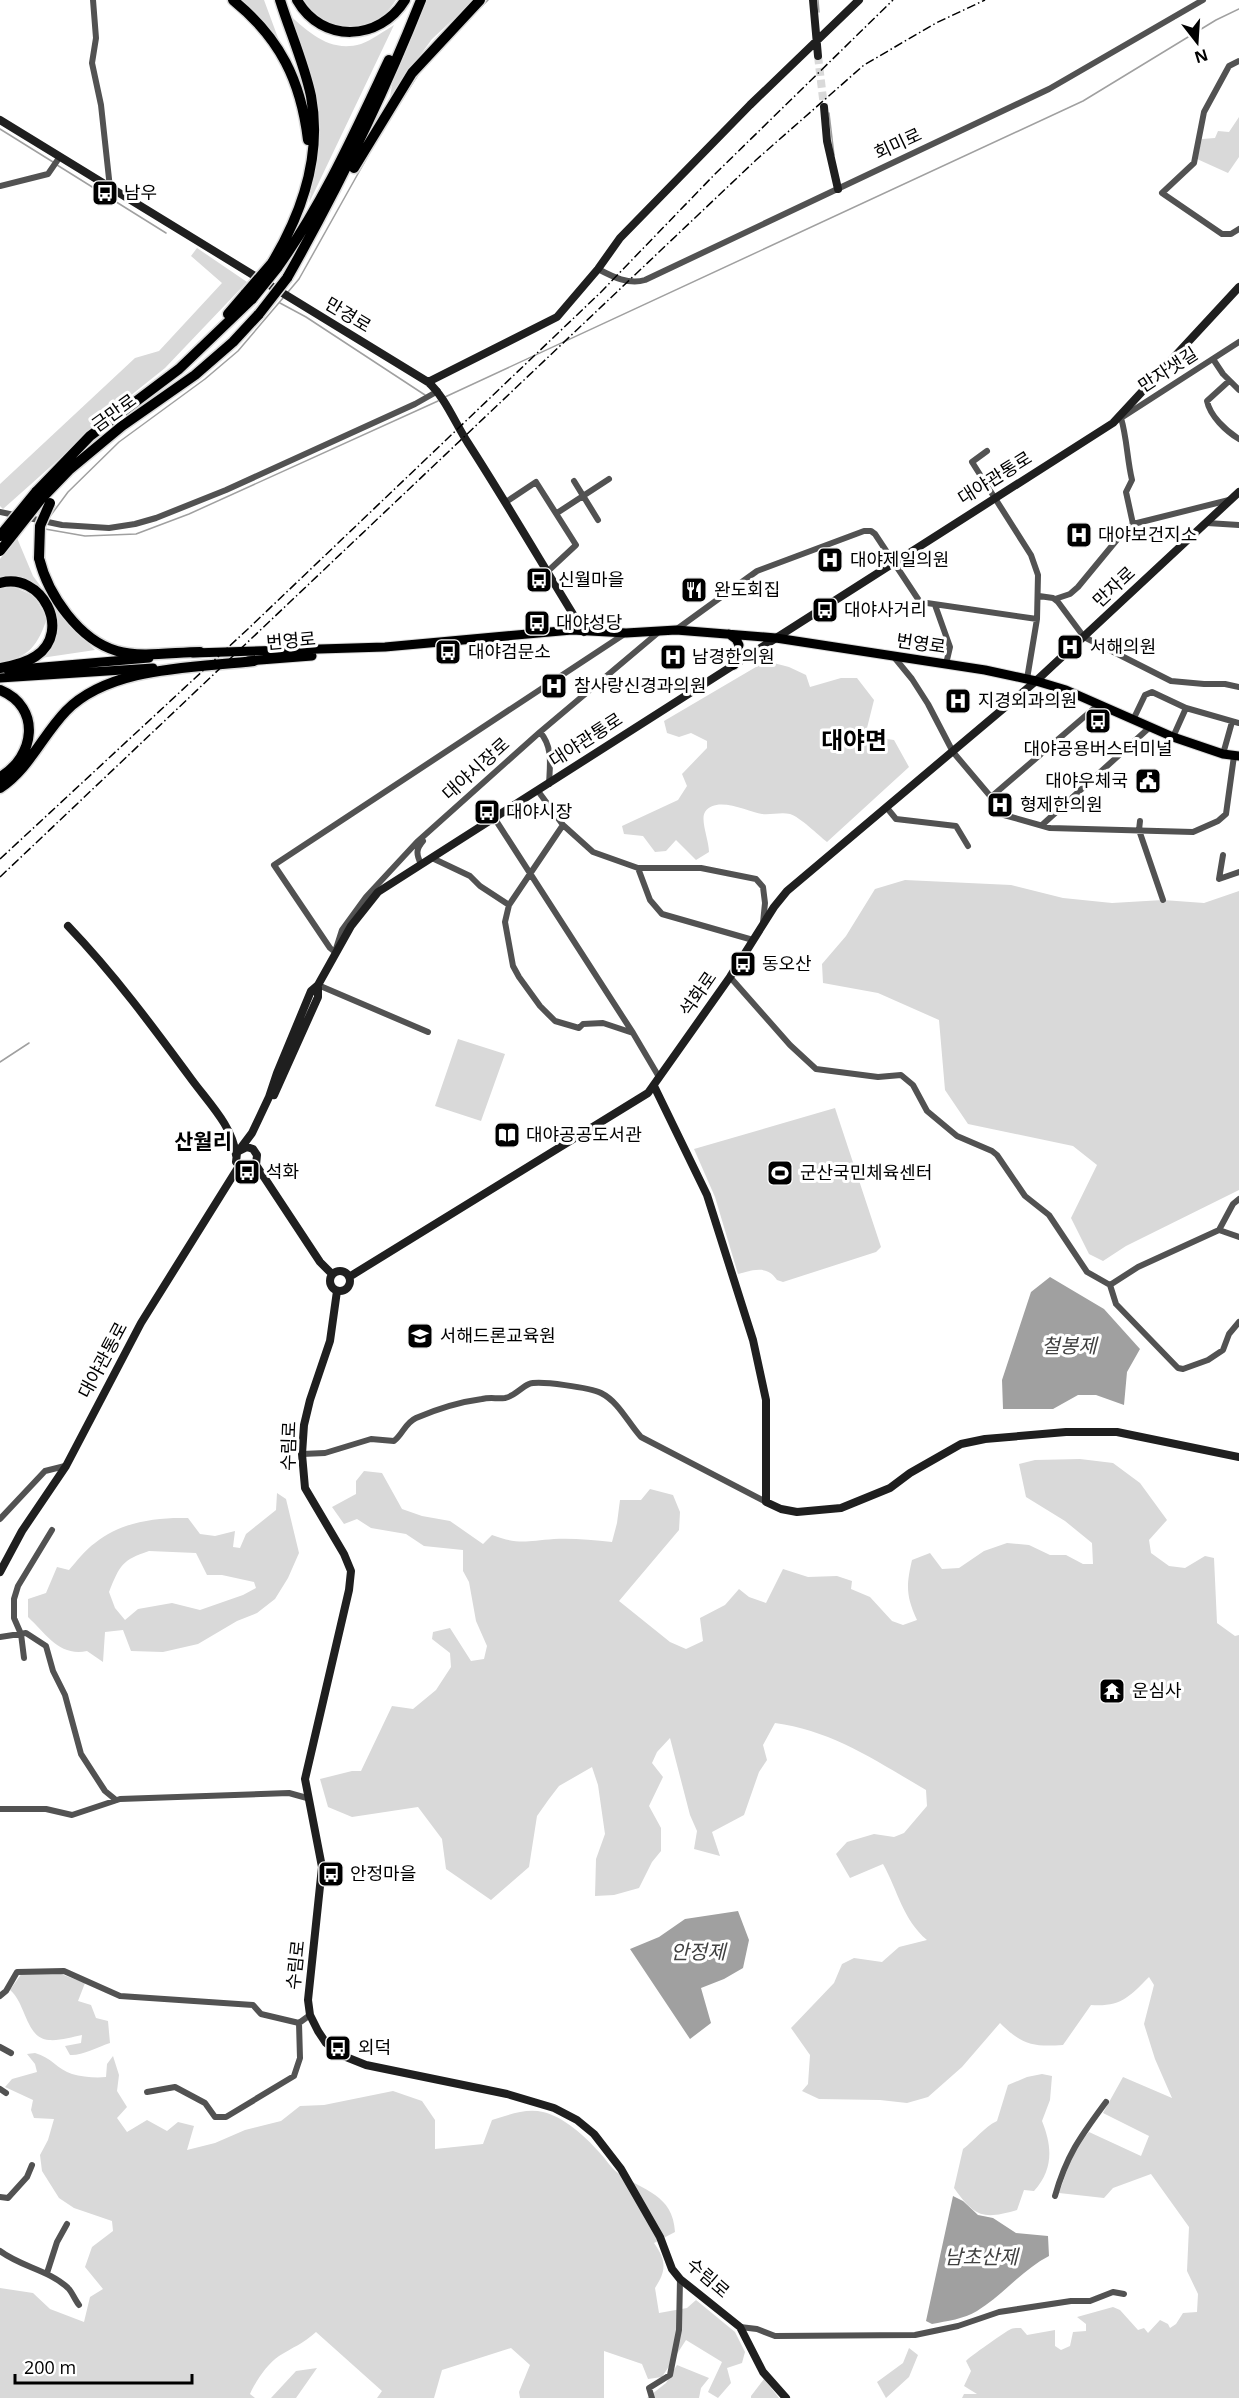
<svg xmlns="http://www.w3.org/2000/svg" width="1239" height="2398" font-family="'Open Sans','Noto Sans KR',sans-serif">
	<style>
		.green { fill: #d9d9d9; fill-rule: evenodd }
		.water { fill: #a0a0a0 }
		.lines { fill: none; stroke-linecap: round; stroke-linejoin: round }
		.stream { stroke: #a0a0a0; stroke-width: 1.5 }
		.secondary-tunnel { stroke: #d9d9d9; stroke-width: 8; stroke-dasharray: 8 4; stroke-linecap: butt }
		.primary-casing { stroke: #dbdbdb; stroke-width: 11 }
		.highway-casing { stroke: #dbdbdb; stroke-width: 13 }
		.street { stroke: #525252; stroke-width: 6 }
		.secondary { stroke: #1f1f1f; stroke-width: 8 }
		.primary { stroke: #000; stroke-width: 9 }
		.highway { stroke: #000; stroke-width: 10 }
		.rail { stroke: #000; stroke-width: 1.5; stroke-dasharray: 9 3 1.5 3; stroke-linecap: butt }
		.highway-bridge-casing { stroke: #dbdbdb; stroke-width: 13; stroke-linecap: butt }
		.highway-bridge { stroke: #000; stroke-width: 10 }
		.labels { text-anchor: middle; stroke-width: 6; stroke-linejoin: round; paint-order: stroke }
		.street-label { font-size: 18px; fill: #000; stroke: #fff }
		.poi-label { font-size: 18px; fill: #000; stroke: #fff; text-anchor: start }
		.water-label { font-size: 20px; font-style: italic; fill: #414141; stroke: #fff }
		.quarter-label { font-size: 21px; font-weight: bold; fill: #000; stroke: #fff }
		.district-label { font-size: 24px; font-weight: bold; fill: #000; stroke: #fff }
	</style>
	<rect width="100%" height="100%" fill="#fff"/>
	<!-- green -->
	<path class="green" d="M238,0H264L281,46L264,21Z
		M304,0H396C371,39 329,36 304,0Z
		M421,0H474L432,39L390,97L392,85Z
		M287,13C309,32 329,53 361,44C372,40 384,31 394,25L309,203L315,168L318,102L304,53Z
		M1239,117V157L1228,173L1197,159L1202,139L1215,138L1218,131L1229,132Z
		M197,248L247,282L165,368L130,396L3,509L0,506V484L135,358L159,351L222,283L191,256Z
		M17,538L33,576L64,618L95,650L41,658L57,634L51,605L33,581L0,576V559Z
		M14,587L34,596L47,618C38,645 29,658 0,662V589Z
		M766,661L789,667L806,675L810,687L841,678H857L874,700L867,728L880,738L894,740L909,767L827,842C818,835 800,817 790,814C781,812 771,815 762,814C749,812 716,795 705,812C700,820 709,840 709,852L696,860L676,840L666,851L655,852L643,836L624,834L622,826L678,800L687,786L682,774L707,748V741L691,733L679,737L667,733L664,721Z
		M905,880L1011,885L1063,898L1112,903L1163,900L1204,903L1239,891V1190L1126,1246L1103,1261L1089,1254L1071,1218L1097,1165L1073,1146L968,1124L945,1090L939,1020L878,993L823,983L822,964L846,936L875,889Z
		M458,1039L505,1054L481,1121L435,1106Z
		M835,1108L881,1247L876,1252L783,1282L777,1280C767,1265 754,1270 738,1274L715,1197L694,1149Z
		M1080,1459L1113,1463L1140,1483L1167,1520L1149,1540L1151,1553L1169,1566L1185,1568L1205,1556L1214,1558L1217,1623L1235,1636L1239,1635V2398H962L964,2394H977L964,2386L971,2371L966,2361C968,2358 1006,2331 1011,2329C1013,2328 1018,2328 1021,2328L1027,2335L1055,2330V2346L1061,2350L1070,2346L1073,2332L1086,2331V2324L1077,2317L1113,2307L1120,2310L1138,2330L1144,2328L1148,2333L1160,2320L1168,2324L1170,2328L1176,2324L1183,2313L1197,2312L1198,2294L1187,2271L1189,2227L1151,2174L1113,2188L1104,2198L1059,2193L1075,2148L1089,2132L1141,2156L1149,2136L1103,2113L1123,2077L1172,2098L1155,2059L1144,2024L1154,1985L1149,1977C1129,1997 1121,2007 1091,2005L1063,2045C1033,2047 1022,2045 1000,2023L962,2067L928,2097L907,2103L880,2100L819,2099L802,2091L808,2084L810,2055L791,2028L834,1983L842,1964L854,1958L882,1962L899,1947L927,1940C903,1920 898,1891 883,1864L850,1878L836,1854L847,1842L874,1834L894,1837L904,1833L927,1806L926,1790C878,1762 831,1730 775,1723L763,1745L767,1760L759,1772L744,1815L712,1832L720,1856L694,1849L697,1831L690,1815L670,1738L657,1752L652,1763L663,1777L649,1806L661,1828V1851L652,1862L639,1888L614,1895L595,1896L596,1859L605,1834L598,1785L592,1767L559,1786L549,1799L537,1816L529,1867L491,1900L446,1869L442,1839L418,1807L352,1817L328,1807L320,1779L352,1771H361L392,1706L413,1709L436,1690L451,1667L450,1653L432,1639L433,1632L450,1628L471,1661L484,1659L487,1646L476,1621L469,1582L463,1571V1550L424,1546L406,1534L371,1528L357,1519L344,1524L332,1507L356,1494V1481L364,1471L382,1473L402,1509L422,1516L450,1521L483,1544L492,1535C519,1545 526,1541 554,1539C573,1538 592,1540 612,1542L617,1523L620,1500H641L650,1489L673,1495L680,1512L679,1530L619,1601L670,1642L686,1649L703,1641L700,1618L725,1605L739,1589L749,1597L766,1603L783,1569L808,1577L837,1576L852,1581L851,1589L870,1597L892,1621L903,1625L917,1620C906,1596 906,1586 912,1560L930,1553L942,1569L959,1568L984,1551L1007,1543L1029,1545L1050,1555H1066L1083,1564H1093L1092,1543L1065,1521L1026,1497L1019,1464L1035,1460Z
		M277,1493L286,1499L299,1553L288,1578L275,1599L257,1613L237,1621L198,1644L163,1652L131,1651L123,1630L105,1632L103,1662L87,1651C60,1657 46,1634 28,1617V1599L46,1593L57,1567L69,1570C77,1561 85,1550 95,1543C121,1522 156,1517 188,1518L200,1534L215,1536L235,1531L233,1547L240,1548L246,1534L276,1510ZM149,1551L196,1553L207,1575H222L254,1582L256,1588L243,1595L200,1610L172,1603L138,1609L125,1620L115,1608L109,1592C120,1565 122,1560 149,1551Z
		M22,1973L61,1974L85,1983L78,2001L91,2005L96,2018L108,2021L110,2043C98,2047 81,2056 70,2055L65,2046L81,2043L82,2035C72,2037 59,2041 49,2040C26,2039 26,2003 10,1990Z
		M35,2053C51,2057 58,2070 72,2074C82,2077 96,2078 106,2077L107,2064L113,2056L119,2075L117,2091L127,2107L117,2118L127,2132L147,2120L167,2131L178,2122L194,2126L187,2150L215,2143L245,2130L281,2121L300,2106L324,2105L393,2091L422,2101L435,2120V2149L483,2144L492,2120C508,2115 526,2108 543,2112C564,2117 585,2136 599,2152C605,2158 611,2168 618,2173C643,2191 673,2194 675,2232L654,2243C666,2260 667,2270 655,2288L659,2313L687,2308L696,2300L735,2332L745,2352L742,2363L727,2368L731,2383L718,2398L708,2392L722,2362L686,2340L662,2377L648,2379L642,2364L604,2351V2398H520L519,2392L530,2365L511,2348L442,2370L434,2398H377L382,2391L316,2332C303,2344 293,2347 279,2356C268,2363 255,2382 250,2394L255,2398H0V2288L33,2293L50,2309L84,2322L90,2297L103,2289L85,2267L92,2247L113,2231L112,2221L74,2208L59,2198L42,2171L40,2155L48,2140L54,2119L34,2118L31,2110L33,2100L5,2087L12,2079L37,2072L35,2064L27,2054Z
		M1042,2074L1052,2076L1050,2100L1042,2121C1052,2146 1054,2169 1034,2191L1024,2190L1017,2210C983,2220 975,2217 954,2188L963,2149C974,2141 984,2127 997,2121L1008,2085L1027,2077Z
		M909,2348L918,2355L909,2377L886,2398L877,2382L903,2363Z
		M677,2365L709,2378L701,2388L699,2398H647L666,2383Z
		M317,2368L296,2398H271L296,2371Z
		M764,2379L779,2398H751V2396Z"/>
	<!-- water -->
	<path class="water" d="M1050,1277L1104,1309L1140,1349L1127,1372L1124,1405L1096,1395H1078L1053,1409H1003L1002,1380L1031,1292Z
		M738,1911L749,1940L743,1968L724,1979L701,1988L711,2023L690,2039L630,1949L659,1937L685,1919Z
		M953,2196L963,2201L978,2215L993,2218L1016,2233L1048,2236L1049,2256C1022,2270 1003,2295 977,2311C964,2319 947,2321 932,2324L926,2321Z"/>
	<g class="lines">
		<!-- stream -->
		<path class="stream" d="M818,0L819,12
			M482,6L488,0
			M401,101L421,70
			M829,113L834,155
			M0,129L53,162
			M57,165L166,233
			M288,292L299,279L369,154
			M280,303L306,317L425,395
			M445,397L1083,101L1216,20L1239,9
			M51,515L68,492L119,442L205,379L238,351L283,298
			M45,529L85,536L136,534L189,514L438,401
			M0,1062L29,1043"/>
		<!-- secondary-tunnel -->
		<path class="secondary-tunnel" d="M818,56L824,107"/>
		<!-- primary casing -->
		<g class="primary-casing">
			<path id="primary" d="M729,634L736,639L739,645L734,665
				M193,653L385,647L572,630L626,633L676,630L776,638L985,670L1036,681L1066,690L1173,737L1223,754L1239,756
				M248,661L312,656
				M8,670L149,658
				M0,678L153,668"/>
		</g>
		<!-- highway casing -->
		<g class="highway-casing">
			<path id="highway" d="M233,0C280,38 301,81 308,140
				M297,0C322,44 380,41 405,0
				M354,168L412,73L480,0
				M272,263C302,213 322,155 311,96C304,63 290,32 280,0
				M277,268C323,204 355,132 389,60
				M287,278C338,188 383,96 421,0
				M228,314L246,293
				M36,492L90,436L179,369L252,299
				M41,499L69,470L122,426L195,375L233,342L259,314
				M39,558C48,595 79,640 117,651C140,658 176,652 200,652
				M0,583C41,571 73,631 36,656C26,663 12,666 0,668
				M0,690C42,707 35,757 0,777
				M0,788C29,769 42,736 66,711C110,666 194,668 254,661"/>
		</g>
		<!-- street -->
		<path class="street" d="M93,0L96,38L92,63L101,105L110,188
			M1239,61L1229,66L1204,112L1194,163L1162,193L1222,234H1231L1239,229
			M0,186L48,174L59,158
			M598,269C613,277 629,285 645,280L1049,89L1203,0
			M1213,359L1223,374L1239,390
			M1229,381L1207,401C1210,416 1226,431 1239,439
			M1121,418L1239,342
			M1121,418C1127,438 1127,459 1132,480L1126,492L1133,524
			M987,451L972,462L1031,555L1038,575L1037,619L1027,679
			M574,481L598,520
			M506,502L536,482L576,545L547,572
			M0,512L62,525L109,528L135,524L156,518L226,490L415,404L438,391
			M557,513L609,479
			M1207,523L1239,525
			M1039,596L1053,598L1058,602L1084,637L1171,681L1204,684H1225L1239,687
			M1055,599L1070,594L1078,587L1125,530L1133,524L1229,500
			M935,605L950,647L946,664
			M677,629L757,571L864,531H871L875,534L920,602L1037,619
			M626,633L274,865L330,948L335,952L342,930L366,897L417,842L540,732L660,631
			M894,657L912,679L928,704L953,752L991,797L995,811L1004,815L1050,828L1193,832L1218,821L1226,814L1234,756
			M1133,720L1145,695L1152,692L1186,708L1239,723
			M540,732C553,747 550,764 549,784
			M1173,737L1186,708
			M1223,754L1232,722
			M538,791L563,825L593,852L638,868H701L756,879L763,887L765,903L763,923
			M991,797L1098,705
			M887,808L896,819L956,826L968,846
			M495,819L633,1033L659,1077
			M1140,821L1139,830L1163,900
			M563,825L509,905L505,922L513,966L519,977L540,1006L555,1021L579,1028L583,1024L603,1023L633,1033
			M1042,825L1150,727
			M1223,855L1219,879L1239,872
			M432,858L470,876L480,886L509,905
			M421,864C416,854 416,849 423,841
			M638,868L650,900L662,914L753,940
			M730,977L790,1045L816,1069L878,1077L901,1075L913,1085L927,1111L957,1136L992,1151L997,1155L1025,1196L1049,1215L1087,1272L1110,1285L1138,1267L1219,1230L1239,1237
			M318,985L428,1032
			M1219,1230L1233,1204L1239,1199
			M1110,1285L1116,1304L1178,1368L1183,1369L1208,1360L1223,1350L1229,1334L1239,1322
			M302,1454L325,1453L371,1439L394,1441C403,1434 405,1423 416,1418C437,1409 459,1402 482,1399C490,1397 497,1399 505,1398C515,1396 520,1388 529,1384C539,1380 591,1388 601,1393C619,1402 628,1423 641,1437L766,1502
			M0,1519L45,1471L65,1466
			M0,1637L26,1633L46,1646L53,1671L65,1695L81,1754L105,1791L116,1800
			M24,1658L21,1634L14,1618V1599L18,1586L52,1530
			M0,1809H46L72,1815L120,1799L289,1793L307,1798
			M0,1996L6,1991L17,1972L64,1971L120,1996L253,2005L261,2014L299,2023L310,2015
			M0,2047L11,2053
			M0,2089L6,2093
			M147,2092L175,2087L205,2103L215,2117H226L294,2076L300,2058L299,2023
			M1055,2196C1067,2154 1081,2136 1106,2102
			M0,2197L8,2198L27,2177L32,2165
			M0,2251C21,2267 49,2270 68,2288C72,2292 75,2300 79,2305
			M47,2273L57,2242L67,2224
			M740,2327L757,2329L775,2336L915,2335L958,2326L999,2312L1071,2301H1090L1113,2292L1124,2294
			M652,2398L649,2388L670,2375L679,2330L680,2279"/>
		<!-- secondary -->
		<path class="secondary" d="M813,0L818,56
			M824,107L827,141L838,189
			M0,120L428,382C445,397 455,423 468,443C508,505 545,569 584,632
			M428,382L557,317L598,269L620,238L750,105L859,0
			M68,926C114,974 153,1027 192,1080C209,1103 233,1127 236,1155
			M654,1086L707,1195L753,1340L766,1400V1502L781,1509L797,1512L841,1508L890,1488L910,1473L961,1444L985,1439L1066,1432H1117L1239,1457
			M274,1095L318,997V985
			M239,1151L247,1147L253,1149L257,1155L256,1165L248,1169L242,1168L236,1162L237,1153L252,1133L269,1097L277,1073L311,991L318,985L351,926L378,892L1113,423L1239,287
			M256,1165L320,1262L332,1274
			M330 1281a10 10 0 1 1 20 0a10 10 0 1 1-20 0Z
			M349,1277L648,1093L730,977L774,907L787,891L1036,681L1239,492
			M337,1291L330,1341L310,1400L304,1425L302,1454L305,1488L344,1554L351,1571L349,1590L305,1779L322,1867L308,2000L310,2015L318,2031L326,2043L341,2055L366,2065L507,2094L554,2108L577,2120L594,2134L621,2169L660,2237L672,2269L680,2279L740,2327L763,2372L786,2398
			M0,1572L22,1531L66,1466L141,1323L239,1166"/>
		<!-- primary -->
		<use href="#primary" class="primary"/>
		<!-- highway -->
		<use href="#highway" class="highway"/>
		<!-- rail -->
		<path class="rail" d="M0,859L249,628L600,293L715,174L893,0
			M0,877L756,160L864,65L936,23L985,0"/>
		<!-- highway-bridge casing -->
		<g class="highway-bridge-casing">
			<path id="highway-bridge" d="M246,293L272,263
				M252,299L277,268
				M259,314L287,278
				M0,536L36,492
				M0,551L41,499
				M39,558L40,526L50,503"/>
		</g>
		<!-- highway-bridge -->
		<use href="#highway-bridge" class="highway-bridge"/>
	</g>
	<!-- icons -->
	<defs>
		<g id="bus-square" transform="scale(1.35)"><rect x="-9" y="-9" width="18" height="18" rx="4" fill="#000" stroke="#fff"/><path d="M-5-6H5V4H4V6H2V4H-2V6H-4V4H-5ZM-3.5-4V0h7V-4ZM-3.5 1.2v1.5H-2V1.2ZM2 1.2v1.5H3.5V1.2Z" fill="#fff"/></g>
		<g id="hospital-square" transform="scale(1.35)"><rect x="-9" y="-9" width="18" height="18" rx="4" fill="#000" stroke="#fff"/><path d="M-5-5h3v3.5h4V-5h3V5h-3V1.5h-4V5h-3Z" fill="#fff"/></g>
		<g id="restaurant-square" transform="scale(1.35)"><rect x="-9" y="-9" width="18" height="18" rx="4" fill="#000" stroke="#fff"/><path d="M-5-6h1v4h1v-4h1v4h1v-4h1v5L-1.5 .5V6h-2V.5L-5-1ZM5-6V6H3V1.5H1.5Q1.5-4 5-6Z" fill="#fff"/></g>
		<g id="civic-square" transform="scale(1.35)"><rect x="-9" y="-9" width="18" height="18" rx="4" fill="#000" stroke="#fff"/><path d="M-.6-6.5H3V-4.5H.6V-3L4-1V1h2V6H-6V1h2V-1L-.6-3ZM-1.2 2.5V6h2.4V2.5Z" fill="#fff"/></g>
		<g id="library-square" transform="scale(1.35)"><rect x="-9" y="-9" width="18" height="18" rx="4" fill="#000" stroke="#fff"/><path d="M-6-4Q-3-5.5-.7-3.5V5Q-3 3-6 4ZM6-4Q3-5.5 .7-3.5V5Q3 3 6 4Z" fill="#fff"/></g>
		<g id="stadium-square" transform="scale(1.35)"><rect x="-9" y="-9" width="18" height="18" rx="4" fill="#000" stroke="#fff"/><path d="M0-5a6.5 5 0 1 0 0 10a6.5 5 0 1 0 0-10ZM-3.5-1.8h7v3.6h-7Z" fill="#fff"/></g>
		<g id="school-square" transform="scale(1.35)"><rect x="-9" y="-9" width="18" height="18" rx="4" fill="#000" stroke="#fff"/><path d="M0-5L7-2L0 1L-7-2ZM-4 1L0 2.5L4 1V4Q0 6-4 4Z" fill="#fff"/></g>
		<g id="temple-square" transform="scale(1.35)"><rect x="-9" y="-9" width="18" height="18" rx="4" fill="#000" stroke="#fff"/><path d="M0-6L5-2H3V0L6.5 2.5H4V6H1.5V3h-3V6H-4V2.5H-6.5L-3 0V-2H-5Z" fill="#fff"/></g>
	</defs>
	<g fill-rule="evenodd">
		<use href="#bus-square" x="105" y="193"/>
		<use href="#hospital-square" x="1079" y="535"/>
		<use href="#hospital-square" x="830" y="560"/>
		<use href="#bus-square" x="539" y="580"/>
		<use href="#restaurant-square" x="694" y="590"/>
		<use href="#bus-square" x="825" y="610"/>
		<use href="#bus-square" x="537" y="623"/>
		<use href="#hospital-square" x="1070" y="647"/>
		<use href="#bus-square" x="448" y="652"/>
		<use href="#hospital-square" x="673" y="657"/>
		<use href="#hospital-square" x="554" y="686"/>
		<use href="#hospital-square" x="958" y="701"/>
		<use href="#bus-square" x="1098" y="721"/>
		<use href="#civic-square" x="1148" y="781"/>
		<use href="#hospital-square" x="1000" y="805"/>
		<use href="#bus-square" x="487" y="812"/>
		<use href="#bus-square" x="743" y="964"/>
		<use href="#library-square" x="507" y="1135"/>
		<use href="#bus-square" x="247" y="1172"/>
		<use href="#stadium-square" x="780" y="1173"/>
		<use href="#school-square" x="420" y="1336"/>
		<use href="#temple-square" x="1112" y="1691"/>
		<use href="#bus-square" x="331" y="1874"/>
		<use href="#bus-square" x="338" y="2048"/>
	</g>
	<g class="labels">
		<!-- street labels -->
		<g class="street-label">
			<text transform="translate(898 144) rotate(-25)" y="6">회미로</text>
			<text transform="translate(348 315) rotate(31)" y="6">만경로</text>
			<text transform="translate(1168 370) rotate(-33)" y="6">만자샛길</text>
			<text transform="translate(114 413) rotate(-36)" y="6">금만로</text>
			<text transform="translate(995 478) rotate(-32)" y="6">대야관통로</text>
			<text transform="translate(1114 587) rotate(-43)" y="6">만자로</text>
			<text transform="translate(291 641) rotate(-5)" y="6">번영로</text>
			<text transform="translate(921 644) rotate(8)" y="6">번영로</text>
			<text transform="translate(586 740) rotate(-33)" y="6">대야관통로</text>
			<text transform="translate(476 769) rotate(-42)" y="6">대야시장로</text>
			<text transform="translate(698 994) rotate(-55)" y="6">석화로</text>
			<text transform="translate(103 1360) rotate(-62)" y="6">대야관통로</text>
			<text transform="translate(289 1446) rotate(-88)" y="6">수림로</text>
			<text transform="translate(296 1965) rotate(-84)" y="6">수림로</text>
			<text transform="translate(708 2278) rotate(41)" y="6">수림로</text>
		</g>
		<!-- poi labels -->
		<g class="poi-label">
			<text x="124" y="199">남우</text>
			<text x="1098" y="541">대야보건지소</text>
			<text x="850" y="566">대야제일의원</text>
			<text x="558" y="586">신월마을</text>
			<text x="714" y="596">완도회집</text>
			<text x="844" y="616">대야사거리</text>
			<text x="556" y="629">대야성당</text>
			<text x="1090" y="653">서해의원</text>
			<text x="468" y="658">대야검문소</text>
			<text x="692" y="663">남경한의원</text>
			<text x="574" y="692">참사랑신경과의원</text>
			<text x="978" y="707">지경외과의원</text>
			<text x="1098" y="755" text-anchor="middle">대야공용버스터미널</text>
			<text x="1128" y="787" text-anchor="end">대야우체국</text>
			<text x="1020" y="811">형제한의원</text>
			<text x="506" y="818">대야시장</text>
			<text x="762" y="970">동오산</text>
			<text x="526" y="1141">대야공공도서관</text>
			<text x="266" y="1178">석화</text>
			<text x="800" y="1179">군산국민체육센터</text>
			<text x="440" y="1342">서해드론교육원</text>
			<text x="1132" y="1697">운심사</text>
			<text x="350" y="1880">안정마을</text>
			<text x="358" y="2054">외덕</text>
		</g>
		<!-- water labels -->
		<g class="water-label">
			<text x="1069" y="1353">철봉제</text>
			<text x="698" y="1959">안정제</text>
			<text x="981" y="2264">남초산제</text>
		</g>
		<!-- quarter labels -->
		<g class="quarter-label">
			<text x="203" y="1149">산월리</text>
		</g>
		<!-- district labels -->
		<g class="district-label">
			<text x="854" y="749">대야면</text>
		</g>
	</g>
	<!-- north arrow -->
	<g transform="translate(1197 42) rotate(163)" stroke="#ffffff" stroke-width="4.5" paint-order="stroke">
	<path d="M0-4.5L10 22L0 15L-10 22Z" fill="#000000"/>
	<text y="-9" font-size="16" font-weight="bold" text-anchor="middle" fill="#000000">N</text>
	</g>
	<!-- scale -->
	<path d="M15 2374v9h177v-9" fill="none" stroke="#000000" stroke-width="3"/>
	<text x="24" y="2374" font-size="18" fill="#000000" stroke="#ffffff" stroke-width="4.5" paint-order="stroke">200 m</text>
</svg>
